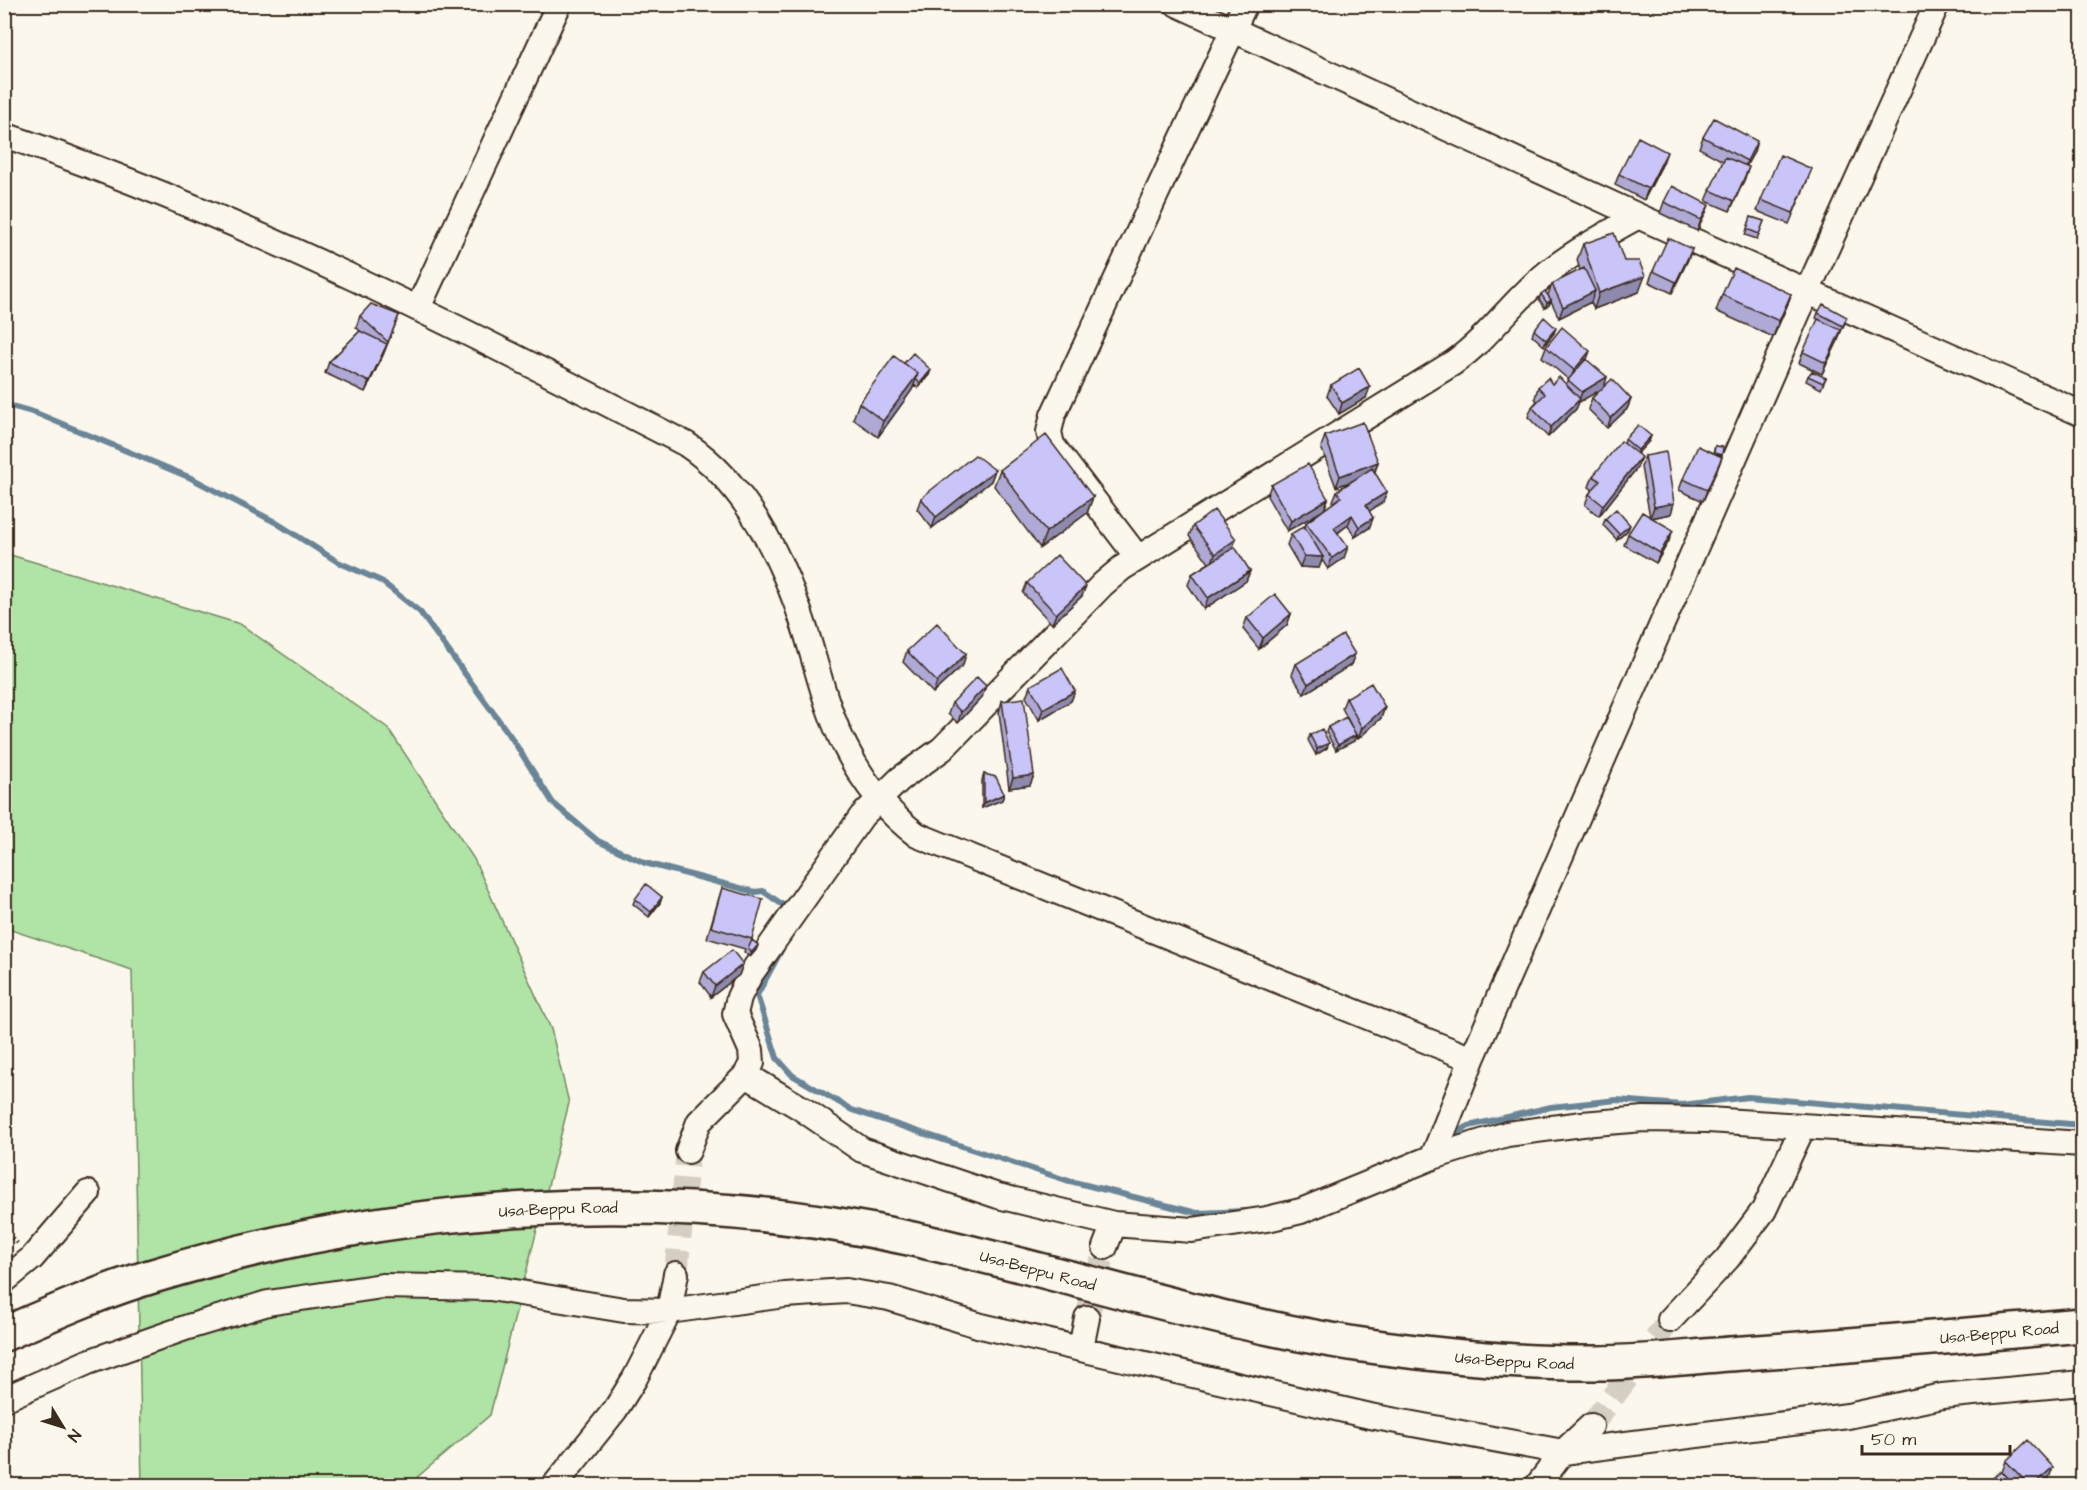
<svg xmlns="http://www.w3.org/2000/svg" width="2087" height="1490" font-family="'Architects Daughter',sans-serif">
	<style>
		.green { fill: #afe4a6; stroke: #758762; stroke-width: 1.5 }
		.lines { fill: none; stroke-linecap: round; stroke-linejoin: round }
		.stream { stroke: #6a8597; stroke-width: 6 }
		.minor-tunnel { stroke: #d5cec3; stroke-width: 24; stroke-dasharray: 24 12; stroke-linecap: butt }
		.minor-casing { stroke: #3b2a1e; stroke-width: 28 }
		.motorway-casing { stroke: #3b2a1e; stroke-width: 38 }
		.path { stroke: #3b2a1e; stroke-width: 4; stroke-dasharray: 1.5 4.5; stroke-linecap: butt }
		.minor { stroke: #fbf7ec; stroke-width: 24 }
		.motorway { stroke: #fbf7ec; stroke-width: 33 }
		.wall { fill: #aea9d5; stroke: #3b2a1e; stroke-width: 1.5 }
		.shaded-wall { fill: #8d8aae; stroke: #3b2a1e; stroke-width: 1.5 }
		.building { fill: #cac5f8; stroke: #3b2a1e; stroke-width: 1.5 }
		.labels { text-anchor: middle; stroke-width: 5; stroke-linejoin: round; paint-order: stroke }
		.street-label { font-size: 16px; fill: #3b2a1e; stroke: #fbf7ec }
	</style>
	<rect width="100%" height="100%" fill="#fbf7ec"/>
	<filter id="ink" filterUnits="userSpaceOnUse"><feTurbulence type="fractalNoise" baseFrequency=".0167" numOctaves="2"/><feDisplacementMap in="SourceGraphic" scale="12" xChannelSelector="R" yChannelSelector="G"/><feConvolveMatrix kernelMatrix="1 2 1 2 8 2 1 2 1" color-interpolation-filters="sRGB"/></filter>
	<g filter="url(#ink)">
		<!-- green -->
		<path class="green" d="M4,553L240,624L388,728L474,859L551,1029L569,1103L490,1415L408,1485H142L132,970L5,928Z"/>
		<g class="lines">
			<!-- stream -->
			<path class="stream" d="M4,404L36,413L191,478L275,522L338,562L381,581L420,612L511,737L553,803L598,841L645,863L755,892L763,891L790,910
				M782,949L757,995L777,1058L792,1075L852,1110L1066,1180L1197,1213L1246,1211
				M1448,1137L1469,1126L1551,1107L1617,1100L1682,1105L1748,1097L2082,1125"/>
			<!-- minor-tunnel -->
			<path class="minor-tunnel" d="M676,1274L688,1151
				M1087,1318L1105,1247
				M1591,1426L1670,1320"/>
			<!-- minor casing -->
			<g class="minor-casing">
				<path id="minor" d="M1177,4L1638,216L2082,414
					M4,135C241,215 464,330 686,444C749,486 784,562 806,632C818,671 827,712 846,748C863,782 888,813 917,835L1472,1059
					M418,308L559,4
					M1138,558L1052,445L1049,432L1053,415L1245,4
					M746,1075L801,1108L862,1150L998,1196L1114,1224L1192,1230L1267,1219L1301,1211L1433,1157L1507,1134L1582,1124L1644,1119L1708,1120L2082,1144
					M688,1151L699,1122L746,1075L752,1063L751,1050L735,1014L739,997L750,975L862,816L900,779L942,749L1103,584L1122,568L1453,363C1487,339 1509,306 1540,279C1569,254 1605,235 1638,216
					M1433,1157L1472,1059L1807,292L1937,4
					M1105,1247L1114,1224
					M4,1281L32,1258L88,1193
					M1670,1320L1727,1259L1764,1210L1803,1127
					M1081,1348L1087,1318
					M4,1399L88,1362L188,1327L268,1303L382,1286L490,1288L624,1310L669,1311L785,1295L846,1291L889,1298L981,1326L1370,1416L1563,1452L1848,1416L1942,1396L2082,1383
					M554,1486L615,1410L635,1378L669,1311L676,1274
					M1537,1486L1563,1452L1591,1426"/>
			</g>
			<!-- motorway casing -->
			<g class="motorway-casing">
				<g id="motorway">
					<path id="s1" d="M4,1334C53,1313 102,1291 153,1276C396,1202 660,1184 908,1238C1067,1272 1222,1327 1384,1348C1454,1357 1525,1364 1596,1363C1645,1363 1695,1356 1744,1353C1857,1345 1970,1335 2082,1325"/>
				</g>
			</g>
			<!-- path -->
			<path class="path" d="M4,1229L18,1244"/>
			<!-- minor -->
			<use href="#minor" class="minor"/>
			<!-- motorway -->
			<use href="#motorway" class="motorway"/>
		</g>
		<!-- wall -->
		<path class="wall" d="M1703,137L1754,152L1746,166L1745,178L1730,211L1706,201L1723,161L1699,148Z
			M1663,163L1644,200L1615,185L1619,174Z
			M1808,179L1789,224L1757,211L1761,200Z
			M1664,202L1709,205L1697,231L1660,213Z
			M1751,217L1764,221L1757,239L1745,235Z
			M1583,244L1624,261L1639,292L1594,309L1591,302L1559,318L1551,301L1549,305L1545,308L1539,299L1541,294L1548,295L1552,284L1580,270L1577,260Z
			M1692,249L1672,293L1649,282L1653,271Z
			M1791,294L1785,310L1773,337L1716,311L1722,295Z
			M1818,313L1845,323L1822,374L1799,363L1803,352L1823,322L1816,318Z
			M399,315L383,355L365,392L325,373L329,362L360,331L356,327L360,316Z
			M1534,330L1554,333L1544,346L1532,335Z
			M1546,347L1587,360L1604,386L1631,399L1627,409L1607,428L1588,409L1592,398L1601,389L1579,402L1576,409L1548,437L1528,417L1532,407L1537,401L1535,398L1538,387L1552,384H1566L1569,380L1542,357Z
			M904,363L929,375L918,388L914,385L912,390L878,437L853,419L859,403Z
			M1808,376L1826,378L1821,389L1806,381Z
			M1331,385L1366,398L1339,414L1327,396Z
			M1325,436L1378,462L1375,472L1383,502L1369,511L1373,518L1369,528L1355,537L1348,525L1338,533L1344,558L1328,569L1322,560L1319,568L1300,567L1287,545L1291,534L1305,527L1306,523L1322,511L1287,531L1267,496L1271,485L1328,499L1324,509L1334,503L1333,501L1337,491L1351,481L1336,487L1321,447Z
			M1651,436L1649,441L1637,454V468L1599,516L1585,505L1589,494L1593,490L1589,487L1593,476L1624,444L1625,439Z
			M1715,446L1722,455L1721,456L1722,457L1703,501L1679,490L1683,479L1713,453Z
			M1645,456L1671,514L1652,518L1669,541L1656,563L1624,545L1628,534L1650,517L1641,467Z
			M995,470L991,481L932,528L917,509L921,498Z
			M1000,470L1093,497L1087,513L1040,548L994,486Z
			M1605,519L1628,530L1617,540L1603,525Z
			M1193,526L1236,539L1232,548L1250,571L1246,581L1204,609L1188,585L1192,574L1209,563L1189,536Z
			M1027,583L1082,596L1052,624L1023,593Z
			M1291,614L1287,625L1259,649L1243,629L1247,618Z
			M907,651L963,665L933,693L903,662Z
			M1296,664L1351,665L1304,694L1292,675Z
			M1030,686L1075,691L1071,701L1039,720L1026,697Z
			M982,697L958,723L948,714L952,703Z
			M1346,698L1385,707L1381,718L1358,739L1342,708Z
			M1002,701L1034,775L1030,785L1009,788L999,712Z
			M1328,727L1356,735L1354,741L1336,750L1326,732Z
			M1310,735L1327,748L1316,755L1308,740Z
			M984,774L1004,794L1002,800L982,808V780Z
			M722,888L752,940L758,945L756,950L750,957L744,952L745,949L707,938Z
			M662,897L660,903L649,917L633,904L635,899Z
			M743,964L739,975L711,997L700,982L704,972Z
			M2006,1461L2049,1478L2041,1485H1989L1991,1480L2015,1485L2002,1472Z"/>
		<!-- shaded-wall -->
		<path class="shaded-wall" d="M1757,141L1754,152L1743,172L1747,161Z
			M1667,152L1663,163L1644,200L1648,189Z
			M1749,167L1745,178L1730,211L1734,201Z
			M1709,205L1705,215L1697,231L1701,220Z
			M1692,249L1688,260L1672,293L1676,282Z
			M1645,276L1639,292L1594,309L1599,293Z
			M1595,291L1591,302L1559,318L1563,307Z
			M1791,294L1785,310L1773,337L1779,321Z
			M1551,300L1549,305L1545,308L1547,303Z
			M399,315L383,355L365,392L369,382L387,345Z
			M1556,328L1554,333L1544,346L1546,340Z
			M1841,330L1838,341L1822,374L1826,363Z
			M1590,351L1586,362L1570,381L1574,370Z
			M931,370L929,375L918,388L920,383Z
			M918,374L912,390L878,437L883,421Z
			M1607,377L1604,388L1579,402L1576,409L1548,437L1551,427L1579,400L1582,392Z
			M1370,387L1366,398L1339,414L1342,403Z
			M1631,399L1627,409L1607,428L1611,418Z
			M1651,436L1649,441L1636,455L1638,450Z
			M1641,457L1637,468L1599,516L1603,505Z
			M1722,457L1718,468L1703,501L1707,490Z
			M1378,462L1374,473L1336,487L1340,476Z
			M995,470L991,481L932,528L936,517Z
			M1387,492L1383,502L1362,516L1366,505Z
			M1093,497L1087,513L1040,548L1046,532Z
			M1328,499L1324,510L1287,531L1291,521Z
			M1674,503L1671,514L1650,518L1654,507Z
			M1352,515L1348,525L1330,538L1334,528Z
			M1373,518L1369,528L1355,537L1359,527Z
			M1630,525L1628,530L1617,540L1619,534Z
			M1673,530L1669,541L1656,563L1660,553Z
			M1236,539L1232,550L1211,565L1215,554Z
			M1348,547L1344,558L1328,569L1332,558Z
			M1304,556L1323,557L1319,568L1300,567Z
			M1250,571L1246,581L1204,609L1208,598Z
			M1086,586L1082,596L1052,624L1056,614Z
			M1291,614L1287,625L1259,649L1263,638Z
			M966,654L963,665L933,693L937,682Z
			M1355,654L1351,665L1304,694L1308,684Z
			M986,686L982,697L958,723L961,712Z
			M1075,691L1071,701L1039,720L1043,709Z
			M1385,707L1381,718L1358,739L1362,728Z
			M1356,735L1354,741L1336,750L1338,745Z
			M1329,743L1327,748L1316,755L1317,749Z
			M1034,775L1030,785L1009,788L1013,778Z
			M1004,794L1002,800L982,808L984,803Z
			M662,897L660,903L649,917L651,912Z
			M758,945L756,950L750,957L752,952Z
			M743,964L739,975L711,997L715,986Z
			M2053,1467L2049,1478L2041,1485H2033Z"/>
		<!-- building -->
		<path class="building" d="M1714,118L1757,141L1747,161L1703,137Z
			M1638,137L1667,152L1648,189L1619,174Z
			M1780,155L1812,169L1793,213L1761,200Z
			M1725,157L1749,167L1734,201L1710,190Z
			M1672,186L1709,205L1701,220L1664,202Z
			M1751,217L1764,221L1759,234L1747,229Z
			M1614,233L1624,261H1639L1645,276L1599,293L1583,244Z
			M1668,238L1692,249L1676,282L1653,271Z
			M1584,268L1595,291L1563,307L1552,284Z
			M1734,268L1791,294L1779,321L1722,295Z
			M1545,291L1551,300L1547,303L1541,294Z
			M371,304L399,315L388,342L360,316Z
			M1823,304L1847,317L1843,326L1818,313Z
			M1544,317L1556,328L1546,340L1534,330Z
			M1818,319L1841,330L1826,363L1803,352Z
			M1562,327L1590,351L1574,370L1546,347Z
			M360,331L387,344L369,382L329,362Z
			M913,353L931,370L920,383L916,379L918,374L904,363Z
			M894,356L918,374L883,421L859,403Z
			M1586,359L1607,377L1582,392L1568,380Z
			M1359,368L1370,387L1342,403L1331,385Z
			M1812,371L1826,378L1823,383L1808,376Z
			M1559,377L1580,399L1551,427L1532,407L1545,394L1538,387L1548,378L1552,384Z
			M1612,379L1631,399L1611,418L1592,398Z
			M1363,422L1378,462L1340,476L1325,436Z
			M1638,425L1651,436L1638,450L1625,439Z
			M1046,435L1093,497L1046,532L1000,470Z
			M1621,441L1641,457L1603,505L1589,494L1600,481L1593,476Z
			M1698,446L1722,457L1707,490L1683,479Z
			M1715,446L1723,447L1722,455L1714,453Z
			M1666,452L1674,503L1654,507L1645,456Z
			M975,455L995,470L936,517L921,498Z
			M1308,464L1328,499L1291,521L1271,485Z
			M1372,468L1387,492L1366,505L1373,518L1359,527L1352,515L1334,528L1348,547L1332,558L1306,523L1341,497L1337,491Z
			M1616,509L1630,525L1619,534L1605,519Z
			M1214,510L1236,539L1215,554L1193,526Z
			M1642,512L1673,530L1660,553L1628,534Z
			M1304,526L1323,557L1304,556L1291,534Z
			M1235,547L1250,571L1208,598L1192,574Z
			M1057,555L1086,586L1056,614L1027,583Z
			M1275,594L1291,614L1263,638L1247,618Z
			M937,623L966,654L937,682L907,651Z
			M1343,635L1355,654L1308,684L1296,664Z
			M1062,668L1075,691L1043,709L1030,686Z
			M977,677L986,686L961,712L952,703Z
			M1371,683L1385,707L1362,728L1346,698Z
			M1024,698L1034,775L1013,778L1002,701Z
			M1346,717L1356,735L1338,745L1328,727Z
			M1322,729L1329,743L1317,749L1310,735Z
			M984,774L996,777L1004,794L984,803Z
			M646,884L662,897L651,912L635,899Z
			M722,888L763,899L752,939L711,927Z
			M752,940L758,945L752,952L748,949Z
			M732,950L743,964L715,986L704,972Z
			M2028,1440L2053,1467L2033,1485H2029L2006,1461Z
			M2000,1471L2015,1485H1996L1991,1480Z
			M2057,1481L2063,1485H2054Z"/>
	</g>
	<g class="labels">
		<!-- street labels -->
		<g class="street-label">
			<text dy="6" stroke="none"><textPath href="#s1" startOffset="572">Usa-Beppu Road</textPath></text>
			<text dy="6" stroke="none"><textPath href="#s1" startOffset="1058">Usa-Beppu Road</textPath></text>
			<text dy="6" stroke="none"><textPath href="#s1" startOffset="2030">Usa-Beppu Road</textPath></text>
			<text dy="6" stroke="none"><textPath href="#s1" startOffset="1544">Usa-Beppu Road</textPath></text>
		</g>
	</g>
	<!-- margin -->
	<rect width="2087" height="1490" fill="none" stroke="#fbf7ec" stroke-width="24"/>
	<rect x="12" y="12" width="2063" height="1466" fill="none" stroke="#3b2a1e" stroke-width="2" filter="url(#ink)"/>
	<!-- north arrow -->
	<g transform="translate(63 1427) rotate(128)" stroke="#fbf7ec" stroke-width="4.5" paint-order="stroke">
	<path d="M0-4.5L10 22L0 15L-10 22Z" fill="#3b2a1e"/>
	<text y="-9" font-size="16" font-weight="bold" text-anchor="middle" fill="#3b2a1e">N</text>
	</g>
	<!-- scale -->
	<path d="M1862 1445v9h148v-9" fill="none" stroke="#3b2a1e" stroke-width="3"/>
	<text x="1871" y="1445" font-size="18" fill="#3b2a1e" stroke="#fbf7ec" stroke-width="4.5" paint-order="stroke">50 m</text>
</svg>
